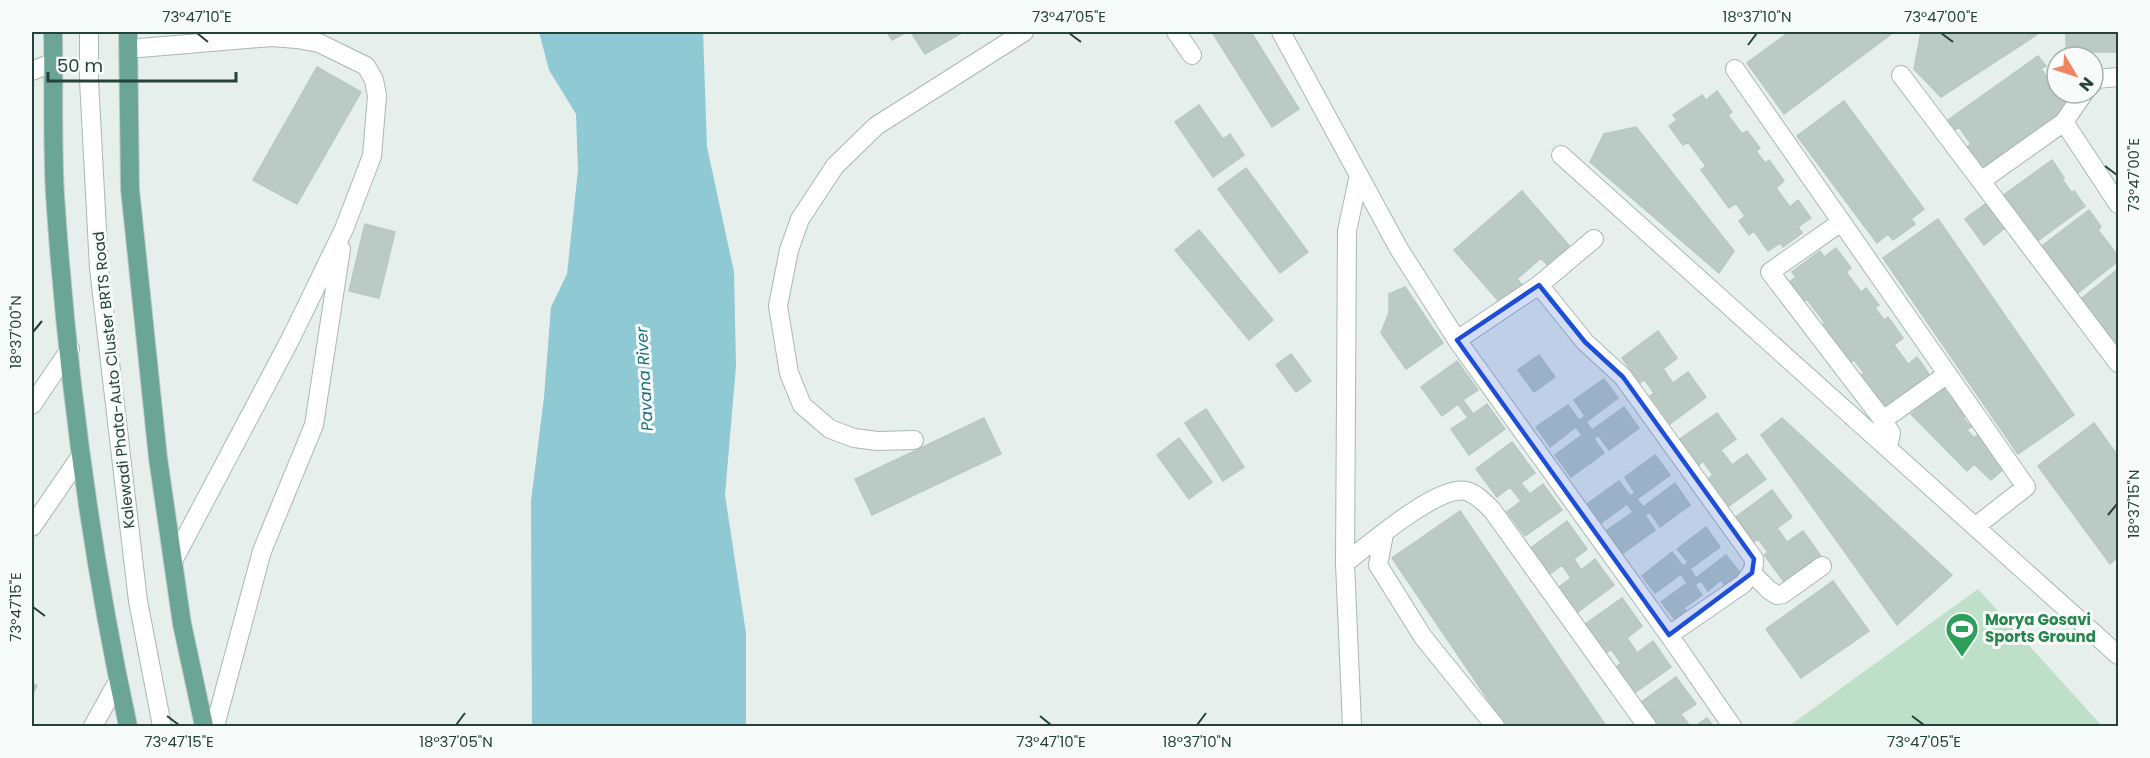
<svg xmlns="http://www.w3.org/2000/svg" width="2150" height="758" font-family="Poppins,sans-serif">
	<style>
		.green { fill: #bfe0c8 }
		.water { fill: #8ec9d4 }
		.building { fill: #bbcac4; stroke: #b8c9c2; stroke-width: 1.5 }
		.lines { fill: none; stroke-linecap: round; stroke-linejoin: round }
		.minor-casing { stroke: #a8b8b2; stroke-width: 20 }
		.major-casing { stroke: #c2cac8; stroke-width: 20 }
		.minor { stroke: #fff; stroke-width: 18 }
		.major { stroke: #6aa596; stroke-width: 18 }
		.marked { fill: #1d4ed8; fill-opacity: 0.2; stroke: #1d4ed8; stroke-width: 4.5; stroke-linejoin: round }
		.ticks { fill: none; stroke: #24423a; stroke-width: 2 }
		.labels { text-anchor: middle; stroke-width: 6; stroke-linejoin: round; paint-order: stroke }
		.street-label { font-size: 15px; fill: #24423a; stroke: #f7fbf9 }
		.leisure-label { font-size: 15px; font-weight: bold; fill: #27864d; stroke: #f7fbf9; text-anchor: start }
		.water-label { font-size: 16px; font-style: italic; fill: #1c6f80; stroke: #f7fbf9 }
		.neatline { fill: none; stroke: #24423a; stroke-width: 2 }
		.ticks-label { font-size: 15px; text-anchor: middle; fill: #24423a }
	</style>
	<rect width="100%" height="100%" fill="#e6efeb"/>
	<!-- green -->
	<path class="green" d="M1978,589L2102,726H1789Z"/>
	<!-- water -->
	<path class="water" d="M539,32H703L707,147L734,272L736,366L725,495L746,633V726H532L531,501L544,397L551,307L567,274L578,170L576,114L549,70Z"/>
	<!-- building -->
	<path class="building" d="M887,32H907L892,40Z
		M911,32H963L925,54Z
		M1212,32H1251L1299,109L1272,127Z
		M1789,32H1894L1784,114L1747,63Z
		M1921,32H2041L1941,97L1914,69Z
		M2066,32H2118V52H2066Z
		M2038,56L2046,66L2041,69L2051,82L2055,79L2057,82V93H2065L2074,106L1983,170L1967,147L1971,144L1959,127L1955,130L1948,120Z
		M317,67L361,92L297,204L253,180Z
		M1717,91L1732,112L1728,115L1742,134L1747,131L1760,148L1756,151L1765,163L1769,160L1784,181L1776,188L1790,207L1798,200L1811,218L1798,227L1802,233L1783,247L1780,243L1768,251L1754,231L1749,235L1739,221L1745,216L1736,203L1729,208L1701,170L1706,166L1688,142L1683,145L1669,126L1677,120L1673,115L1702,95L1706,100Z
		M1844,101L1924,209L1911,219L1915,224L1893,240L1888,234L1877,243L1797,136Z
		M1199,105L1223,139L1230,134L1244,155L1213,177L1175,122Z
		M1636,127L1734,251L1719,273L1590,162L1604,134Z
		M2052,160L2064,178L2062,179L2072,193L2074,191L2085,206L2035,243L2026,230L2028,228L2009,201L2006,203L2001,197Z
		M1246,168L1308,252L1280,273L1218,189Z
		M1522,191L1571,248L1549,267L1541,258L1517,279L1525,288L1502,305L1454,250Z
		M1988,202L2006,227L1984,245L1965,219Z
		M2089,210L2101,227L2098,230L2118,256V261L2078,293L2053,260L2049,263L2038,249Z
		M1938,219L2074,415L2018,454L1883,258Z
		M365,224L395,232L379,298L349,291Z
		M1199,230L1273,320L1249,340L1175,250Z
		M1836,248L1851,268L1846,272L1861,292L1866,288L1879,305L1875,308L1884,320L1888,317L1903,338L1894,345L1908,364L1917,357L1929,374L1916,384L1921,390L1887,408L1872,388L1867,392L1857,378L1864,373L1854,360L1847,365L1820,326L1825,323L1807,299L1802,302L1788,283L1796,277L1792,272L1820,251L1824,257Z
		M2118,269V355L2077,302Z
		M1405,287L1443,343L1406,369L1381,333L1389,313V294Z
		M1658,331L1677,358L1663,369L1673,383L1688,372L1706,397L1670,424L1650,396L1654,393L1644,379L1640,383L1622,358Z
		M1291,354L1311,381L1296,392L1276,365Z
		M1539,355L1555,377L1534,392L1518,370Z
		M1457,361L1478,390L1463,400L1473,414L1487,404L1505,429L1469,455L1451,429L1468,418L1458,404L1442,416L1421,387Z
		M1604,379L1618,398L1586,422L1592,430L1624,407L1639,428L1609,450L1598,435L1594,439L1604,453L1571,477L1555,455L1582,435L1576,427L1550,447L1536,427L1568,405L1579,420L1585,416L1574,400Z
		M1943,388L1966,416L1963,418L1971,427L1967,430L1974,438L1977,435L1984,443L1986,441L2007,466L1991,480L1974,464L1967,471L1911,414Z
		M1206,409L1244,467L1223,481L1185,423Z
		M1717,413L1736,439L1721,450L1732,465L1747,454L1766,479L1729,506L1709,478L1713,475L1703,461L1699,465L1680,439Z
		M984,418L1001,454L872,515L855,479Z
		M1782,418L1952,575L1897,625L1761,435Z
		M2094,423L2118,456V557L2110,564L2038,466Z
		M1179,438L1212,482L1189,499L1157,455Z
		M1512,442L1535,473L1521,483L1530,494L1543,484L1562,510L1525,536L1507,512L1521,501L1510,487L1497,497L1476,469Z
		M1655,455L1670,475L1637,499L1643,507L1675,483L1690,505L1660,527L1650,512L1645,515L1655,530L1622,554L1606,531L1633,512L1627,504L1601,523L1587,504L1619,481L1630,496L1635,493L1625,477Z
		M1772,490L1792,517L1777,528L1787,542L1803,531L1821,556L1785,583L1764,555L1768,552L1758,539L1754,542L1736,517Z
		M1460,511L1606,726H1506L1392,558Z
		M1567,521L1587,549L1574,559L1581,570L1595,559L1614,585L1578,612L1559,587L1571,578L1562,565L1550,574L1531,548Z
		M1706,527L1720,547L1690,569L1696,578L1726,555L1741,574L1725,586L1721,580L1708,591L1701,581L1695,585L1702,595L1684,608L1688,613L1677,622L1661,602L1687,583L1681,574L1655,593L1642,576L1672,552L1683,566L1688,562L1677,549Z
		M1833,581L1869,631L1801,678L1766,629Z
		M1622,598L1642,626L1627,638L1637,653L1653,641L1671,667L1633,694L1615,668L1621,663L1611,649L1605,654L1584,625Z
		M1676,677L1696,704L1681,714L1690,726H1657L1640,703Z
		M32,682L37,686L32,695Z
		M1707,718L1713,726H1695Z"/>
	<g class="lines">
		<!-- minor casing -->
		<g class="minor-casing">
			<path id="minor" d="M89,32V80L99,268L138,601L162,726
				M1176,32L1192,55
				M1281,32L1399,249L1457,340L1669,635L1732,726
				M128,49L272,37L297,39L319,43L366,66L374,80L377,96L372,156L344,229L291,338L173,561
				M1735,69L2026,487L1976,526
				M32,71L54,62
				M1901,75L2118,363
				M2093,83L2096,79L2118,77
				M2084,93L2064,122L2118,204
				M1561,155L2118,655
				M1981,181L2064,122
				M1841,222L1770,272L1880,416L1891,433L1888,448
				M1539,285L1585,342L1623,377L1754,559C1755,570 1750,575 1743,584L1669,635
				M1457,340L1539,285L1594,239
				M32,405L70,349
				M1883,420L1946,375
				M914,440L877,441L854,438L830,429L802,405L789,373L778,306L789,250L800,219L835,166L876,126L1024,32
				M32,527L80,457
				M1384,534L1378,565L1423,637L1495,726
				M1345,563C1369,545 1437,485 1466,491C1477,494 1485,503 1492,510L1647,726
				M1752,573L1769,590L1777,595L1783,594L1822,566
				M93,726L118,681
				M215,726L262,551L314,425L341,249
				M1352,726L1345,563L1347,231L1359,175"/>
		</g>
		<!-- major casing -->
		<g class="major-casing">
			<path id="major" d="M53,32C54,86 52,141 55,195C67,374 90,551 128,726
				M128,32L130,189L158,458L182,624L204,726"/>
		</g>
		<!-- minor -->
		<use href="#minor" class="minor"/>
		<!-- major -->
		<use href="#major" class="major"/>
	</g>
	<!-- marked area -->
	<path class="marked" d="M1539,285L1585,342L1623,377L1754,559L1752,573L1669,635L1457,340Z"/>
	<!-- ticks -->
	<path class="ticks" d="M197,33L208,42M1069,33L1081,42M1941,33L1953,42M1748,45L1757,33M2105,166L2117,175M33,332L42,321M2108,515L2117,504M33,607L45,616M167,716L179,725M1040,716L1051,725M1912,716L1924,725M456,725L465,713M1197,725L1206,713"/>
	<!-- icons -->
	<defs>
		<g id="stadium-pin" transform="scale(1.725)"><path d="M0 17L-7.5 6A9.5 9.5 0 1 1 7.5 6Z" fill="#2e9e5b" stroke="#f7fbf9"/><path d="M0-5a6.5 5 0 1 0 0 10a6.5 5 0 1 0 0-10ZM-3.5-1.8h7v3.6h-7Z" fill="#fff"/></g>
	</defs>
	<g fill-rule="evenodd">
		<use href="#stadium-pin" x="1962" y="629"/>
	</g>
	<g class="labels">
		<!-- street labels -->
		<g class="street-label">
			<text transform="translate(114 380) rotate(-96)" y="5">Kalewadi Phata-Auto Cluster BRTS Road</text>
		</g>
		<!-- leisure labels -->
		<g class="leisure-label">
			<text x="1985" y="625">Morya Gosavi<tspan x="1985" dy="17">Sports Ground</tspan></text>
		</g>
		<!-- water labels -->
		<g class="water-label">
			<text transform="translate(644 379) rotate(-93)" y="6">Pavana River</text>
		</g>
	</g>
	<!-- border -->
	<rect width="2150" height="758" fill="none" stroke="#f7fbf9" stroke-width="66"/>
	<!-- north arrow -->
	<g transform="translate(2075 75) rotate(129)"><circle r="28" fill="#f7fbf9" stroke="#a3b1ad" stroke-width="1.5"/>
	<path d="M0-4.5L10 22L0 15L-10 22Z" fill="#f4845f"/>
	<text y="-9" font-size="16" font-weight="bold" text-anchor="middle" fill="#24423a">N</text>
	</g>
	<!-- scale -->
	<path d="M48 72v9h188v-9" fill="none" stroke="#24423a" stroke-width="3"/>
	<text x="57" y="72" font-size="18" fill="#24423a" stroke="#f7fbf9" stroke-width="4.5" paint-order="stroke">50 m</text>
	<rect x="33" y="33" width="2084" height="692" class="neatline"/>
	<g class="ticks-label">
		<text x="197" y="22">73°47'10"E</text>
		<text x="1069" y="22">73°47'05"E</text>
		<text x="1757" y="22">18°37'10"N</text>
		<text x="1941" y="22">73°47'00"E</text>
		<text transform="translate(2134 175) rotate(-90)" y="5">73°47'00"E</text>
		<text transform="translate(16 332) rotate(-90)" y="5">18°37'00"N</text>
		<text transform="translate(2134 504) rotate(-90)" y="5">18°37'15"N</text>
		<text transform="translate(16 607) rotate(-90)" y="5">73°47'15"E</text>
		<text x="179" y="747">73°47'15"E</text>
		<text x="456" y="747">18°37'05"N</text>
		<text x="1051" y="747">73°47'10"E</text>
		<text x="1197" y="747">18°37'10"N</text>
		<text x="1924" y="747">73°47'05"E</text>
	</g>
</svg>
